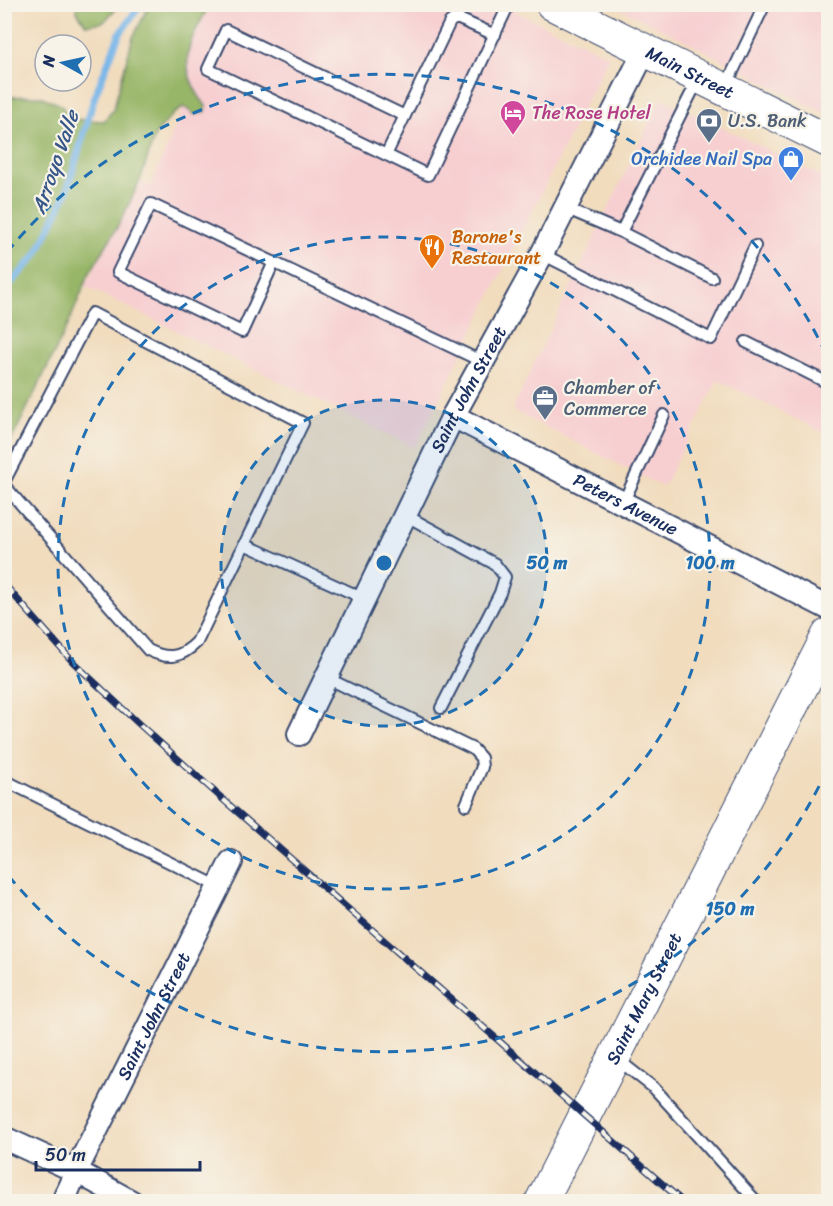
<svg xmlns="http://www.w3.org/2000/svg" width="833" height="1206" font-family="Sriracha,sans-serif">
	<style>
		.built { fill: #f7cfd1 }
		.forest { fill: #98b668; stroke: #5a7263; stroke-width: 1.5 }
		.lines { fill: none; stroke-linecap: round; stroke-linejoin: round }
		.stream { stroke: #76b5e9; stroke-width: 7 }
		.lane-casing { stroke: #3b496c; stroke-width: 14 }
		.street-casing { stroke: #3b496c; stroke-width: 26 }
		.secondary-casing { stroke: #3b496c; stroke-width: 34 }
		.lane { stroke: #fff; stroke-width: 10 }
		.street { stroke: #fff; stroke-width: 22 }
		.secondary { stroke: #fff; stroke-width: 32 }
		.rail-casing { stroke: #1b2f5e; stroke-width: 7 }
		.rail { stroke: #f7f3e8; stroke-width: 4.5; stroke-dasharray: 14; stroke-linecap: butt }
		.ring { fill: none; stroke: #1f6fb2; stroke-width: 3; stroke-dasharray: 10 8 }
		.labels { text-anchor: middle; stroke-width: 4.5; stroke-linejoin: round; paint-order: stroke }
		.street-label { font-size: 18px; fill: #1b2f5e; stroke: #f7f3e8 }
		.hotel-label { font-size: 18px; fill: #b23c85; stroke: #f7f3e8; text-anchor: start }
		.service-label { font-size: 18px; fill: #4e5e75; stroke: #f7f3e8; text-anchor: start }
		.shop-label { font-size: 18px; fill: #366cbe; stroke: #f7f3e8; text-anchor: end }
		.food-label { font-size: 18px; fill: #c56008; stroke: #f7f3e8; text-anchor: start }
		.water-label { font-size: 20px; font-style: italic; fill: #365788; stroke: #f7f3e8 }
		.centre { fill: #1f6fb2; stroke: #f7f3e8; stroke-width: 3 }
		.ring-label { font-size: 18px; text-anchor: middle; font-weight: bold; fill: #1f6fb2; stroke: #f7f3e8; stroke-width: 4.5; stroke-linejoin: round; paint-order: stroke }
	</style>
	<rect width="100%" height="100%" fill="#f7f3e8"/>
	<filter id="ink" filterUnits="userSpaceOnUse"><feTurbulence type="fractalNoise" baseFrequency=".0167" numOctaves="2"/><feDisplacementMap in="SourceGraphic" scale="12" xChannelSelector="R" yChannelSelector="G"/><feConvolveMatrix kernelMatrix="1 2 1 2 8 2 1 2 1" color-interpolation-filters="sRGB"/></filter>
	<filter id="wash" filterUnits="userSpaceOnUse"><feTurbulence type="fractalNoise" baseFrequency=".008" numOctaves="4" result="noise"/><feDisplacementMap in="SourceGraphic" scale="24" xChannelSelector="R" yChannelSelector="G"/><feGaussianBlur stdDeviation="1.35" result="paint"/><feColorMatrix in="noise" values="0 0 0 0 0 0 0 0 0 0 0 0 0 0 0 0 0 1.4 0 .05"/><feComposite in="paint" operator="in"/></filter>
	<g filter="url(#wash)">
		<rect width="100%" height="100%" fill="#f1dcbd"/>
		<!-- built -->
		<path class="built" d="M211,5H502L609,56L415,448L85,286L142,182L151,186L191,88L173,77Z
			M613,5H828V115L674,35Z
			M661,98L828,179V435L718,380L663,487L512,410Z"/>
		<!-- forest -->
		<path class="forest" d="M150,4L209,5C205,14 200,22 196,30C181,59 187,82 206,106L205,112L195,115L184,107L173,114L155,135L141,178L130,202L117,228L89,274L68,325L16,431L5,451V97L40,96L61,105L71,119L104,121L113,110L133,37Z
			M78,5V4L119,5L104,22L86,25L76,10Z"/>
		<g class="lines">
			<!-- stream -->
			<path class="stream" d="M4,291L37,254L66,194L95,95L119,35L141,4"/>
		</g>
	</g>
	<g filter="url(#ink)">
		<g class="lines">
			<!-- lane casing -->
			<g class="lane-casing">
				<path id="lane" d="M725,88L765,4
					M405,116L226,30L208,69L428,175L509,4
					M386,155L450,22L454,19H459L495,35
					M565,208L621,232L712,278
					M621,232L698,80
					M542,254L711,339L755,246
					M274,262L242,332L118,272L151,204C262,256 372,310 483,362
					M746,342L828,383
					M4,482L92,313L303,423L197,642C181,658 168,660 148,650L4,485
					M623,503L664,415
					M405,515L495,564L505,577L500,593L441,708
					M244,544L365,599
					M327,678L473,749L481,758L482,767L466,805
					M4,780L219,887
					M617,1059L654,1088L757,1202"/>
			</g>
			<!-- street casing -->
			<g class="street-casing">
				<g id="street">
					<path id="s1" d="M453,416L828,608"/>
					<path id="s2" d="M299,734L453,416L542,254L645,50"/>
					<path d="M4,1138L76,1171L132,1202"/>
					<path id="s3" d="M63,1202L76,1171L231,862"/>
				</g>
			</g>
			<!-- secondary casing -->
			<g class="secondary-casing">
				<g id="secondary">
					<path id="s4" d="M552,4L828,141"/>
					<path id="s5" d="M541,1202L828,635"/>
				</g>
			</g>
			<!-- lane -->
			<use href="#lane" class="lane"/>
			<!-- street -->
			<use href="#street" class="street"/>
			<!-- secondary -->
			<use href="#secondary" class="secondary"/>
			<!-- rail casing -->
			<g class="rail-casing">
				<path id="rail" d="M4,584L73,662L139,724L226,802L683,1202"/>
			</g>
			<!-- rail -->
			<use href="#rail" class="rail"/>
		</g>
	</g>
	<!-- distance rings -->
	<circle cx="384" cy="563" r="163" fill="#1f6fb2" fill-opacity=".12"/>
	<g class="ring">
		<circle cx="384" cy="563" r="163"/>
		<circle cx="384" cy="563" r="326"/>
		<path d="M827 770A489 489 0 0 1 7 874M7 252A489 489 0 0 1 827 356"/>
	</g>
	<!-- icons -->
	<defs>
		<g id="hotel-pin" transform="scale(1.35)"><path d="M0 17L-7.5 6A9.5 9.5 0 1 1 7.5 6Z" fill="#d1479c" stroke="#f7f3e8"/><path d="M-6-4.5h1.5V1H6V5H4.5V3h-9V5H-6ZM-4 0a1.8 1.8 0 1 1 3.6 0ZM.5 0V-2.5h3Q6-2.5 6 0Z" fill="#fff"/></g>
		<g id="bank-pin" transform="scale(1.35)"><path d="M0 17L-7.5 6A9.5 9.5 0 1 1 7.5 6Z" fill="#5c6f8a" stroke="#f7f3e8"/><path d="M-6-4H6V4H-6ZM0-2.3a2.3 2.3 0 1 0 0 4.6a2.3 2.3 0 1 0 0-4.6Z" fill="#fff"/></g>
		<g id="shop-pin" transform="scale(1.35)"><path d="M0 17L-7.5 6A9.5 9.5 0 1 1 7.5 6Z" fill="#3f7fe0" stroke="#f7f3e8"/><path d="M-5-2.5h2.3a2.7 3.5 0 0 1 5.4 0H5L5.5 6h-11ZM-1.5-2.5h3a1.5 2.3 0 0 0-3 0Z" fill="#fff"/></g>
		<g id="restaurant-pin" transform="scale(1.35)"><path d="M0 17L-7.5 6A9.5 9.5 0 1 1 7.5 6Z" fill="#e8710a" stroke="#f7f3e8"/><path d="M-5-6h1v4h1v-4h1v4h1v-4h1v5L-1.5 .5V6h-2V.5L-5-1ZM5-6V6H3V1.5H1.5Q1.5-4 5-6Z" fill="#fff"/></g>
		<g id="office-pin" transform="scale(1.35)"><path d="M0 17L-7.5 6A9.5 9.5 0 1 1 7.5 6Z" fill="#5c6f8a" stroke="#f7f3e8"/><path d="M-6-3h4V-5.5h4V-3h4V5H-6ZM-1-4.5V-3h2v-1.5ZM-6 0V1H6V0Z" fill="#fff"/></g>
	</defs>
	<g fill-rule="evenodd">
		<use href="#hotel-pin" x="513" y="113"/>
		<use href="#bank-pin" x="709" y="121"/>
		<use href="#shop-pin" x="791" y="159"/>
		<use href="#restaurant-pin" x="432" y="247"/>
		<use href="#office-pin" x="545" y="398"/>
	</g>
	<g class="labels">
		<!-- street labels -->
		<g class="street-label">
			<text dy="6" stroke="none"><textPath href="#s4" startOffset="154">Main Street</textPath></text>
			<text dy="6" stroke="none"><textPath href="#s2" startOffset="384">Saint John Street</textPath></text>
			<text dy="6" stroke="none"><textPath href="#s1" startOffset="194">Peters Avenue</textPath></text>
			<text dy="6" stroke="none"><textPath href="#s5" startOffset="228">Saint Mary Street</textPath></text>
			<text dy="6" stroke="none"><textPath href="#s3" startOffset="207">Saint John Street</textPath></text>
		</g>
		<!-- hotel labels -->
		<g class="hotel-label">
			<text x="532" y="119">The Rose Hotel</text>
		</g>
		<!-- service labels -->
		<g class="service-label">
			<text x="728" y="127">U.S. Bank</text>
			<text x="564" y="394">Chamber of<tspan x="564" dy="21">Commerce</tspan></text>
		</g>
		<!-- shop labels -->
		<g class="shop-label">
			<text x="772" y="165">Orchidee Nail Spa</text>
		</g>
		<!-- food labels -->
		<g class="food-label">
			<text x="452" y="243">Barone's<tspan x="452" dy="21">Restaurant</tspan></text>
		</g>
		<!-- water labels -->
		<g class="water-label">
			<text transform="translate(55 162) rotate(-71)" y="7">Arroyo Valle</text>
		</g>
	</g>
	<circle cx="384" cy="563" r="9" class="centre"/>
	<g class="ring-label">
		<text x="547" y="569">50 m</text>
		<text x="710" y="569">100 m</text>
		<text x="730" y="915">150 m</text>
	</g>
	<!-- margin -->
	<rect width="833" height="1206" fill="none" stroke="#f7f3e8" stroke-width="24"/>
	<!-- north arrow -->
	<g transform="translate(63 63) rotate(278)"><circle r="28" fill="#f7f3e8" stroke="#9fa5b1" stroke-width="1.5"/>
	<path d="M0-4.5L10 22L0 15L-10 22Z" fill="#1f6fb2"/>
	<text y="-9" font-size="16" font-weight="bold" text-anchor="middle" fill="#1b2f5e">N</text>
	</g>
	<!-- scale -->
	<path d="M36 1161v9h164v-9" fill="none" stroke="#1b2f5e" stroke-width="3"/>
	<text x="45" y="1161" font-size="18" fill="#1b2f5e" stroke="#f7f3e8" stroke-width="4.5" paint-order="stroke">50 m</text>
</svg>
